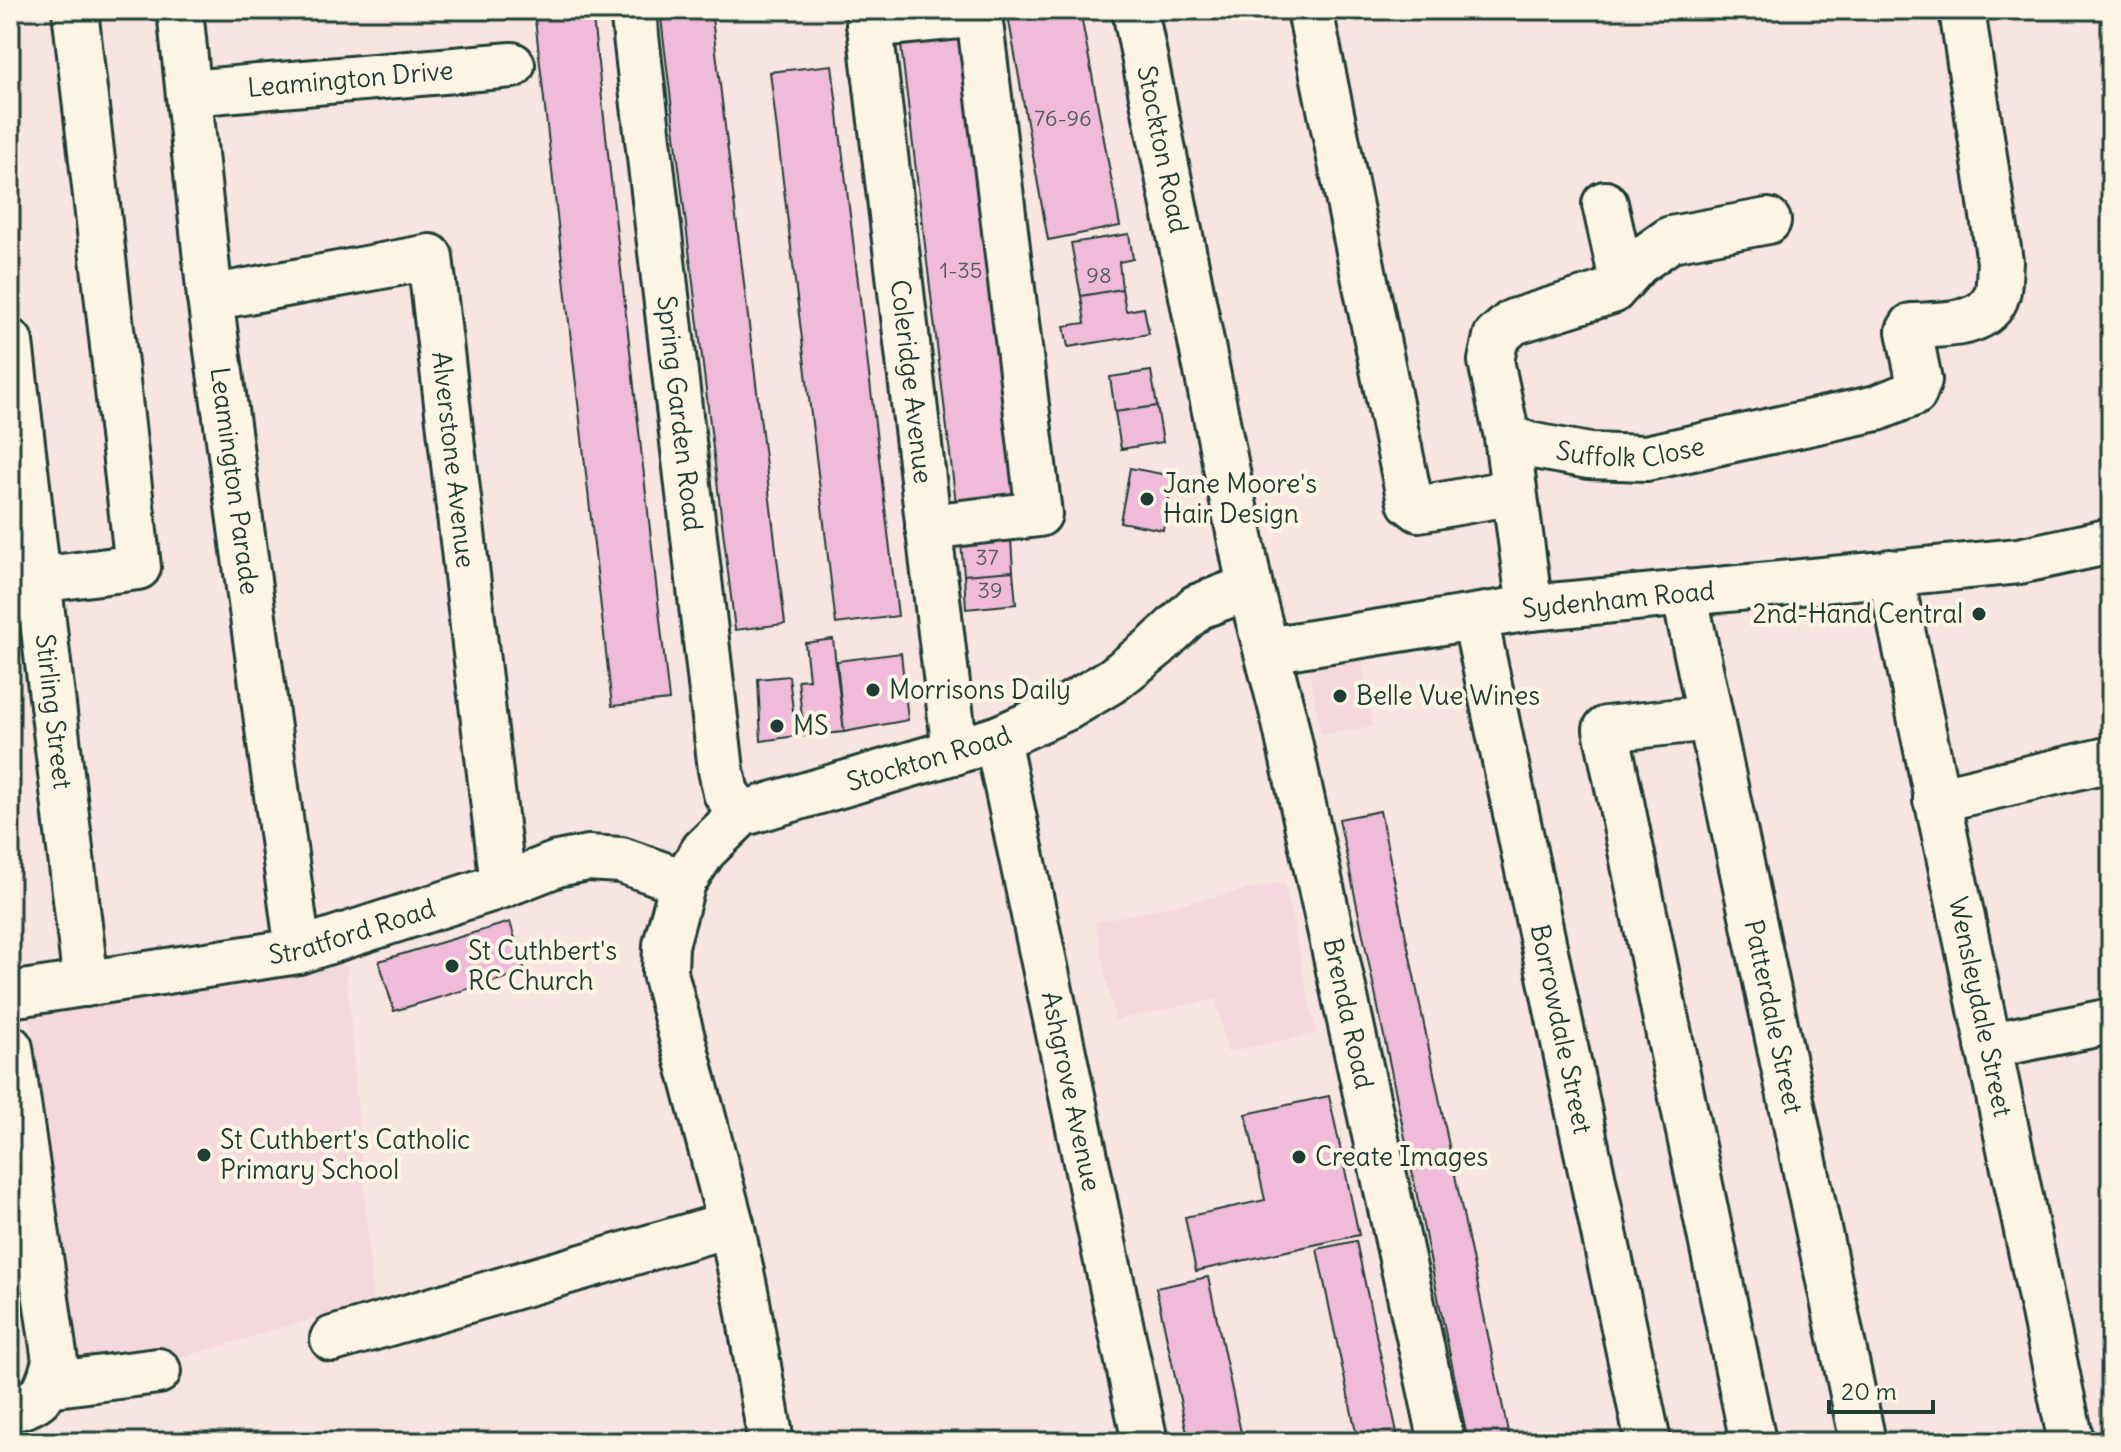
<svg xmlns="http://www.w3.org/2000/svg" width="2121" height="1452" font-family="Delius,sans-serif">
	<style>
		.built { fill: #f5d8de }
		.building { fill: #efbbd8; stroke: #1f3d34; stroke-width: 2 }
		.lines { fill: none; stroke-linecap: round; stroke-linejoin: round }
		.minor-casing { stroke: #1f3d34; stroke-width: 50 }
		.major-casing { stroke: #1f3d34; stroke-width: 50 }
		.minor { stroke: #fcf5e5; stroke-width: 44 }
		.major { stroke: #fcf5e5; stroke-width: 44 }
		.poi-dot { fill: #1f3d34; stroke: #fcf5e5; stroke-width: 3 }
		.labels { text-anchor: middle; stroke-width: 8; stroke-linejoin: round; paint-order: stroke }
		.number-label { font-size: 22px; fill: #535c5d }
		.street-label { font-size: 26px; fill: #1f3d34; stroke: #fcf5e5 }
		.poi-label { font-size: 26px; fill: #1f3d34; stroke: #fcf5e5; text-anchor: start }
	</style>
	<rect width="100%" height="100%" fill="#f8e4e1"/>
	<filter id="ink" filterUnits="userSpaceOnUse"><feTurbulence type="fractalNoise" baseFrequency=".0125" numOctaves="2"/><feDisplacementMap in="SourceGraphic" scale="16" xChannelSelector="R" yChannelSelector="G"/><feConvolveMatrix kernelMatrix="1 2 1 2 8 2 1 2 1" color-interpolation-filters="sRGB"/></filter>
	<g filter="url(#ink)">
		<!-- built -->
		<path class="built" d="M1362,660L1373,726L1321,735L1309,669Z
			M1284,882L1316,1033L1227,1052L1216,999L1115,1020L1095,922Z
			M346,964L373,1301L77,1388L29,1008Z"/>
		<!-- building -->
		<path class="building" d="M534,10H592L669,700L612,706Z
			M660,10H711L785,624L735,630Z
			M1007,10H1080L1120,226L1048,240Z
			M965,29L1023,504L957,512L900,37Z
			M832,65L898,616L836,624L770,72Z
			M1129,234L1133,259L1119,262L1122,289L1081,296L1071,243Z
			M1122,289L1126,311L1144,308L1149,334L1068,347L1064,326L1085,323L1081,296Z
			M1151,371L1157,406L1115,412L1110,377Z
			M1157,406L1163,442L1121,449L1115,412Z
			M1130,468L1173,476L1163,530L1120,522Z
			M1011,539L1013,571L964,575L961,543Z
			M1013,571L1016,604L966,609L964,575Z
			M833,639L844,732L804,736L798,680L809,679L805,643Z
			M901,653L908,720L844,732L837,661Z
			M789,676L796,736L761,741L758,679Z
			M1380,811L1510,1442H1468L1339,819Z
			M510,922L525,972L394,1011L379,961Z
			M1329,1096L1359,1235L1196,1271L1185,1217L1265,1200L1246,1114Z
			M1356,1241L1399,1442H1358L1317,1249Z
			M1208,1277L1243,1442H1189L1156,1288Z"/>
		<g class="lines">
			<!-- minor casing -->
			<g class="minor-casing">
				<g id="minor">
					<path id="s1" d="M180,10L210,298L298,951"/>
					<path id="s2" d="M633,10L721,770L726,793L741,814"/>
					<path id="s3" d="M868,10L955,752"/>
					<path d="M1310,10L1410,502L1419,509L1514,492"/>
					<path d="M869,25L979,14L1039,514L928,527"/>
					<path id="s4" d="M189,93L512,65"/>
					<path d="M1605,204L1622,280"/>
					<path id="s5" d="M210,298L430,257L503,885"/>
					<path id="s6" d="M10,342L86,984"/>
					<path id="s7" d="M1507,437L1529,445L1589,456L1646,458L1877,408L1914,393L1919,380L1909,331L1912,326C1941,324 1987,328 1997,294C2000,285 1999,272 2000,262L1962,10"/>
					<path id="s8" d="M1890,572L2071,1442"/>
					<path d="M38,580L138,567L75,10"/>
					<path id="s9" d="M1684,592L1863,1442"/>
					<path d="M1530,608L1507,437L1491,361L1496,337L1513,322L1612,291L1637,263L1671,239L1768,221"/>
					<path id="s10" d="M1475,618L1648,1442"/>
					<path id="s11" d="M1268,650L1530,608L2019,561L2111,541"/>
					<path d="M1710,718L1606,729L1753,1442"/>
					<path id="s12" d="M997,739L1145,1442"/>
					<path d="M1936,800L2111,759"/>
					<path id="s13" d="M10,995L298,951L503,885L557,864L588,858L621,860L683,882"/>
					<path d="M1988,1046L2111,1021"/>
					<path d="M10,1048L55,1361C47,1392 42,1403 10,1409"/>
					<path d="M333,1339L731,1224"/>
					<path d="M48,1385L158,1371"/>
					<path id="s14" d="M771,1442L746,1296L731,1224L665,973L666,945L683,882L704,850L741,814L997,739L1066,708L1113,680L1156,646L1197,607L1250,587"/>
				</g>
			</g>
			<!-- major casing -->
			<g class="major-casing">
				<g id="major">
					<path id="s15" d="M1135,10L1250,587L1284,718L1442,1442"/>
				</g>
			</g>
			<!-- minor -->
			<use href="#minor" class="minor"/>
			<!-- major -->
			<use href="#major" class="major"/>
		</g>
	</g>
	<!-- markers -->
	<g class="poi-dot">
		<circle cx="1147" cy="499" r="8"/>
		<circle cx="1979" cy="614" r="8"/>
		<circle cx="873" cy="690" r="8"/>
		<circle cx="1340" cy="696" r="8"/>
		<circle cx="777" cy="726" r="8"/>
		<circle cx="452" cy="966" r="8"/>
		<circle cx="204" cy="1155" r="8"/>
		<circle cx="1299" cy="1157" r="8"/>
	</g>
	<g class="labels">
		<!-- number labels -->
		<g class="number-label">
			<text x="1063" y="126">76-96</text>
			<text x="961" y="278">1-35</text>
			<text x="1099" y="283">98</text>
			<text x="987" y="565">37</text>
			<text x="990" y="598">39</text>
		</g>
		<!-- street labels -->
		<g class="street-label">
			<text dy="9" stroke="none"><textPath href="#s4" startOffset="162">Leamington Drive</textPath></text>
			<text dy="9" stroke="none"><textPath href="#s15" startOffset="142">Stockton Road</textPath></text>
			<text dy="9" stroke="none"><textPath href="#s3" startOffset="374">Coleridge Avenue</textPath></text>
			<text dy="9" stroke="none"><textPath href="#s2" startOffset="406">Spring Garden Road</textPath></text>
			<text dy="9" stroke="none"><textPath href="#s7" startOffset="126">Suffolk Close</textPath></text>
			<text dy="9" stroke="none"><textPath href="#s5" startOffset="428">Alverstone Avenue</textPath></text>
			<text dy="9" stroke="none"><textPath href="#s1" startOffset="474">Leamington Parade</textPath></text>
			<text dy="9" stroke="none"><textPath href="#s11" startOffset="354">Sydenham Road</textPath></text>
			<text dy="9" stroke="none"><textPath href="#s6" startOffset="372">Stirling Street</textPath></text>
			<text dy="9" stroke="none"><textPath href="#s14" startOffset="860">Stockton Road</textPath></text>
			<text dy="9" stroke="none"><textPath href="#s13" startOffset="348">Stratford Road</textPath></text>
			<text dy="9" stroke="none"><textPath href="#s8" startOffset="444">Wensleydale Street</textPath></text>
			<text dy="9" stroke="none"><textPath href="#s15" startOffset="1026">Brenda Road</textPath></text>
			<text dy="9" stroke="none"><textPath href="#s9" startOffset="434">Patterdale Street</textPath></text>
			<text dy="9" stroke="none"><textPath href="#s10" startOffset="420">Borrowdale Street</textPath></text>
			<text dy="9" stroke="none"><textPath href="#s12" startOffset="360">Ashgrove Avenue</textPath></text>
		</g>
		<!-- poi labels -->
		<g class="poi-label">
			<text x="1163" y="493">Jane Moore's<tspan x="1163" dy="30">Hair Design</tspan></text>
			<text x="1963" y="623" text-anchor="end">2nd-Hand Central</text>
			<text x="889" y="699">Morrisons Daily</text>
			<text x="1356" y="705">Belle Vue Wines</text>
			<text x="793" y="735">MS</text>
			<text x="468" y="960">St Cuthbert's<tspan x="468" dy="30">RC Church</tspan></text>
			<text x="220" y="1149">St Cuthbert's Catholic<tspan x="220" dy="30">Primary School</tspan></text>
			<text x="1315" y="1166">Create Images</text>
		</g>
	</g>
	<!-- margin -->
	<rect width="2121" height="1452" fill="none" stroke="#fcf5e5" stroke-width="40"/>
	<rect x="20" y="20" width="2081" height="1412" fill="none" stroke="#1f3d34" stroke-width="3" filter="url(#ink)"/>
	<!-- scale -->
	<path d="M1829 1400v12h104v-12" fill="none" stroke="#1f3d34" stroke-width="4"/>
	<text x="1841" y="1400" font-size="24" fill="#1f3d34" stroke="#fcf5e5" stroke-width="6" paint-order="stroke">20 m</text>
</svg>
